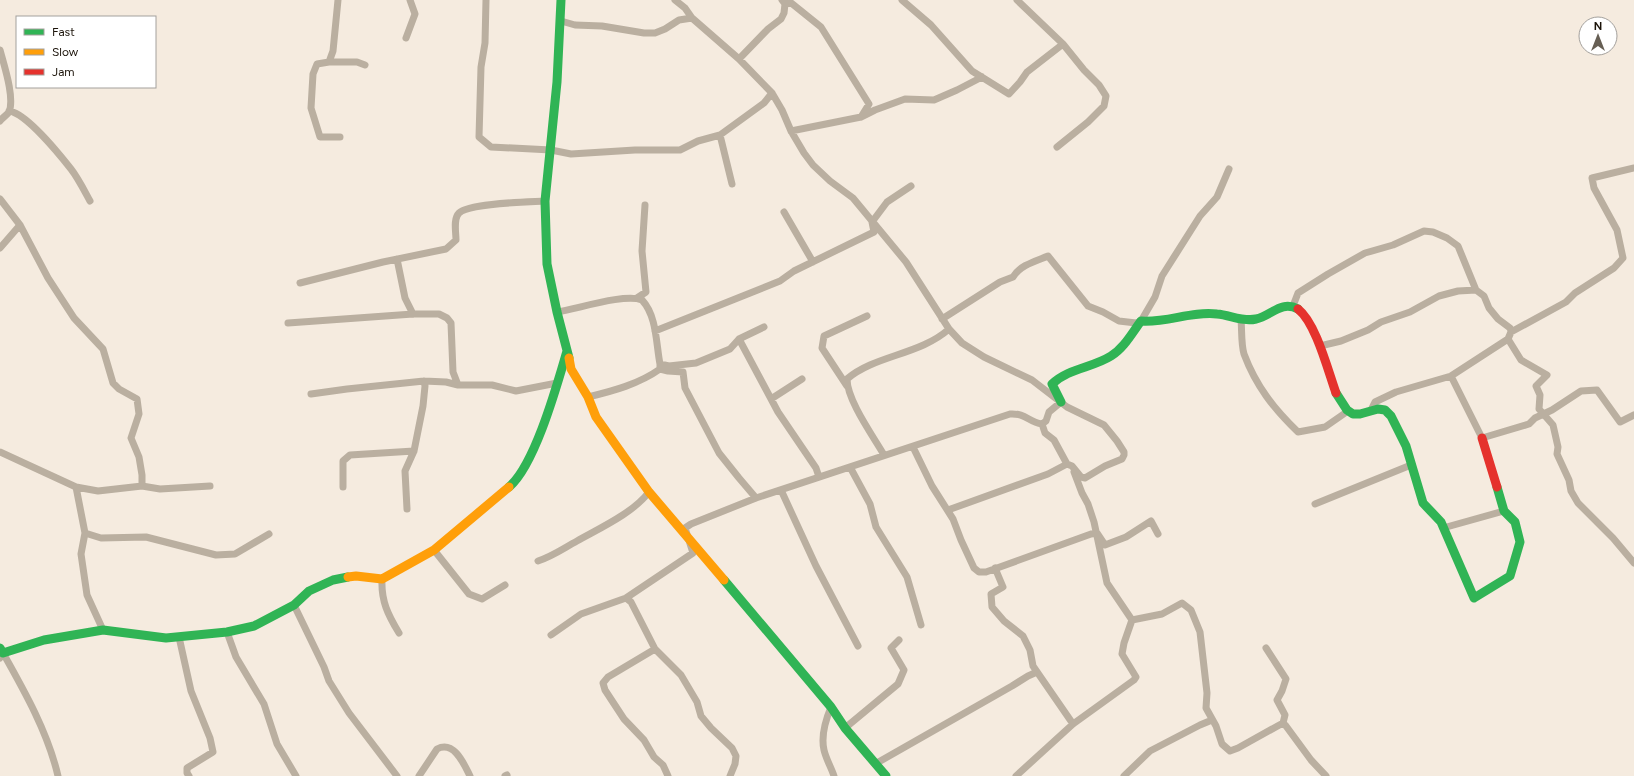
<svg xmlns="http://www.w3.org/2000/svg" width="1634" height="776" font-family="Figtree,sans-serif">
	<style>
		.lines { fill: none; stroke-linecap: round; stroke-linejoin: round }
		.street { stroke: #baafa0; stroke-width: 7 }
		.fast { stroke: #30b455; stroke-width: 9 }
		.slow { stroke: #ff9f0a; stroke-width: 9 }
		.jam { stroke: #e5322d; stroke-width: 9 }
	</style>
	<rect width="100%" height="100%" fill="#f5ebdf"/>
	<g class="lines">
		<!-- street -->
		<path class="street" d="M338,0L333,51L329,62L317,64L313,74L311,108L320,137H340
			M486,0L485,43L481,67L479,137L491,147L551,150L571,154L635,150H680L698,141L720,135L764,103L772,93
			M675,0L685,8L692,18L739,59L772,93L782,110L791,131L804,153L813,165L830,181L853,198L906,262L949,329L962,343L984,357L1032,380L1067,407L1104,425L1117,441L1124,452V455L1122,459L1105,466L1085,478L1081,477L1072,466L1067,464L1054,440L1045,433L1042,424
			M902,0L931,25L972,71L1009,94L1020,82L1027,72L1063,44
			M1017,0L1063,44L1084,70L1099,85L1106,96L1104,106L1088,122L1057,147
			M785,4L790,2L821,27L869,104L861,117
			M561,21L575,25L602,26L644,33H655L665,29L679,20L692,18
			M406,38L415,14L410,0
			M0,50C4,65 15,98 9,112C7,115 2,118 0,121
			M739,59L768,29L781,19L784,13L785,4L782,0
			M329,62H357L365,65
			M9,111C26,113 60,155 71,169C78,178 84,190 90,201
			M791,131L861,117L875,110L905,99L934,100L957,90L982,77
			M720,135L732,184
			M0,199L20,225L48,278L74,318L103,349L113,383L119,389L137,399L139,414L131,438L139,457L142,475V486
			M784,212L813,262
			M0,248L20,225
			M397,259L405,298L413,314
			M300,283L383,262L446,249L456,240C456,232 453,219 459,213C469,203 529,202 545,201
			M637,298L646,292L642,251L645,205
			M1293,306L1298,293L1328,274L1365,253L1393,245L1424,231L1433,232L1447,238L1458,246L1476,290
			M557,312C577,309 625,293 642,300C657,316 656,344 660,364
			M942,319L1000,282L1013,277C1020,265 1036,261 1048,256L1088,306L1103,312L1119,321L1136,323L1141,321L1155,297L1162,276L1200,216L1217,197L1229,169
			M1241,320C1242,330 1241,344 1244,354C1256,386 1274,409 1298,432L1325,427L1348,411
			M288,323L413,314H439L447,318L451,323L453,372L458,385
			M655,331L780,281L794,271L874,232L872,222L887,202L911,186
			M1511,332L1508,339L1521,360L1547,375L1536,386L1540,395L1539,409L1553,425L1558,447L1557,454L1569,480L1571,491L1578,503L1613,538L1634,563
			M739,339L778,412L816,468L819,477
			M1320,346L1341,341L1368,330L1381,322L1410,312L1439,296L1458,291L1476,290L1484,296L1489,308L1498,319L1510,328L1511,332L1566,302L1575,293L1614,268L1623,258L1617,230L1594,188L1592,178L1634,168
			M660,369L668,371L683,372L685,388L719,453L739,478L756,498
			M1451,376L1482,438L1529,424L1535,418L1552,410L1581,391L1597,390L1620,422L1634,415
			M847,386L822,348L824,336L867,316
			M311,394L347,389L424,381L446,382L458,385H492L516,391L557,383
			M588,397C613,391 639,384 660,369V364L669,366L696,363L730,349L739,339L764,327
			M771,399L802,379
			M1371,410L1375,402L1396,392L1451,376L1508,339
			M913,447L932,486L953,519L961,540L974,568L979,572H986L1091,534L1097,533L1105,545L1126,537L1151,521L1158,534
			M0,452L76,487L98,491L142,486L160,489L210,486
			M884,455C873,436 847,400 847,379C875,355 920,355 949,329
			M850,467L870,504L876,527L907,577L921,625
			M1074,472L1082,493L1088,504L1094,522L1107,583L1132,620
			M76,487L85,533L81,554L87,595L103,630
			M343,487V461L350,455L414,451
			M781,490L816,566L858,646
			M1315,504L1411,465
			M407,509L405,471L414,451L423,406L425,386L424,381
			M948,510L1048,474L1067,464
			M1443,528L1504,511
			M85,533L101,538L146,537L216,555L235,554L269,534
			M434,550L469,594L482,599L505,585
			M538,561C553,556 564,548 577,541C600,528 633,513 649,492
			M995,568L1003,587L991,594L992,607L1004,621L1023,636L1030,650L1033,666L1073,724
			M382,579C381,601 388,615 399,633
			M626,598L631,602L655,649L681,675L697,702L701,716L711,728L732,748L736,756L735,764L730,776
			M294,605L324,667L329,681L349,713L397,776
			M1132,620L1162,614L1182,603L1191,610L1200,632L1207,693L1206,708L1216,726L1222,744L1230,751L1238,748L1283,723L1286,726L1311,760L1326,776
			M227,632L236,657L264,704L277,744L296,776
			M551,635L581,614L626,598L693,553L685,528L691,524L756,498L1010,414C1026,413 1028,422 1042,424L1046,421L1049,412L1061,402
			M179,637L191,691L210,738L213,752L187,768V773L189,776
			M1266,648L1286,679L1282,691L1277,700L1285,715L1283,723
			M655,649L608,677L603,683L605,690L624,719L644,740L654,757L663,765L668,776
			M0,658L3,653C25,692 48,733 58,776
			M831,707C826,719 821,737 824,750C826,759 831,767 834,776
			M845,728L898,684L904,670L891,648L899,640
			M875,764L1012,686L1028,676L1037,672
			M419,776L437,749C454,740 464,764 470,776
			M505,776L507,775
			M1016,776L1073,724L1134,680L1136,677L1122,654L1124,643L1132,620
			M1124,776L1150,751L1200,725L1212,720"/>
		<!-- fast -->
		<path class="fast" d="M561,0L557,82L545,201L547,264L557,312L569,358
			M1336,393L1347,410L1353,414H1360L1378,409L1385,410L1391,416L1406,446L1423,503L1441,522L1474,598L1510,576L1520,542L1515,522L1504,511L1497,487
			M1061,402L1052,384C1069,368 1092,368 1111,356C1124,348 1132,333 1141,321C1167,323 1191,311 1217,314C1230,315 1243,322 1256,319C1271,316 1281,300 1298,309
			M509,487C535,465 557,385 567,351
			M724,580L831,707L845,728L886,776
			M0,648L3,653L44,640L103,630L166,638L227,632L254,626L294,605L309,591L333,580L348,577"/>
		<!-- slow -->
		<path class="slow" d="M569,358L571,369L588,397L596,417L649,492L724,580
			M348,577L356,576L382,579L434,550L509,487"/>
		<!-- jam -->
		<path class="jam" d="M1298,309C1316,323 1328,371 1336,393
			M1482,438L1497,487"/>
	</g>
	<!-- legend -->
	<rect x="16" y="16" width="140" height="72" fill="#ffffff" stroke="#a4a19d"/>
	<rect x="24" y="29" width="20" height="6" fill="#30b455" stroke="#a4a19d"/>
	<text x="52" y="36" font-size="12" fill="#1b1309">Fast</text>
	<rect x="24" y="49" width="20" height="6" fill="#ff9f0a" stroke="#a4a19d"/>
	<text x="52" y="56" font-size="12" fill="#1b1309">Slow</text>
	<rect x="24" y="69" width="20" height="6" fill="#e5322d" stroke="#a4a19d"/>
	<text x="52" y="76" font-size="12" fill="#1b1309">Jam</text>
	<!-- north arrow -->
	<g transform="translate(1598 36)"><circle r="19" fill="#ffffff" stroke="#a4a19d"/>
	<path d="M0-3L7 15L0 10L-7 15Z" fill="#675f54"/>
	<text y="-6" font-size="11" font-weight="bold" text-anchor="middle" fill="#1b1309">N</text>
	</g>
</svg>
